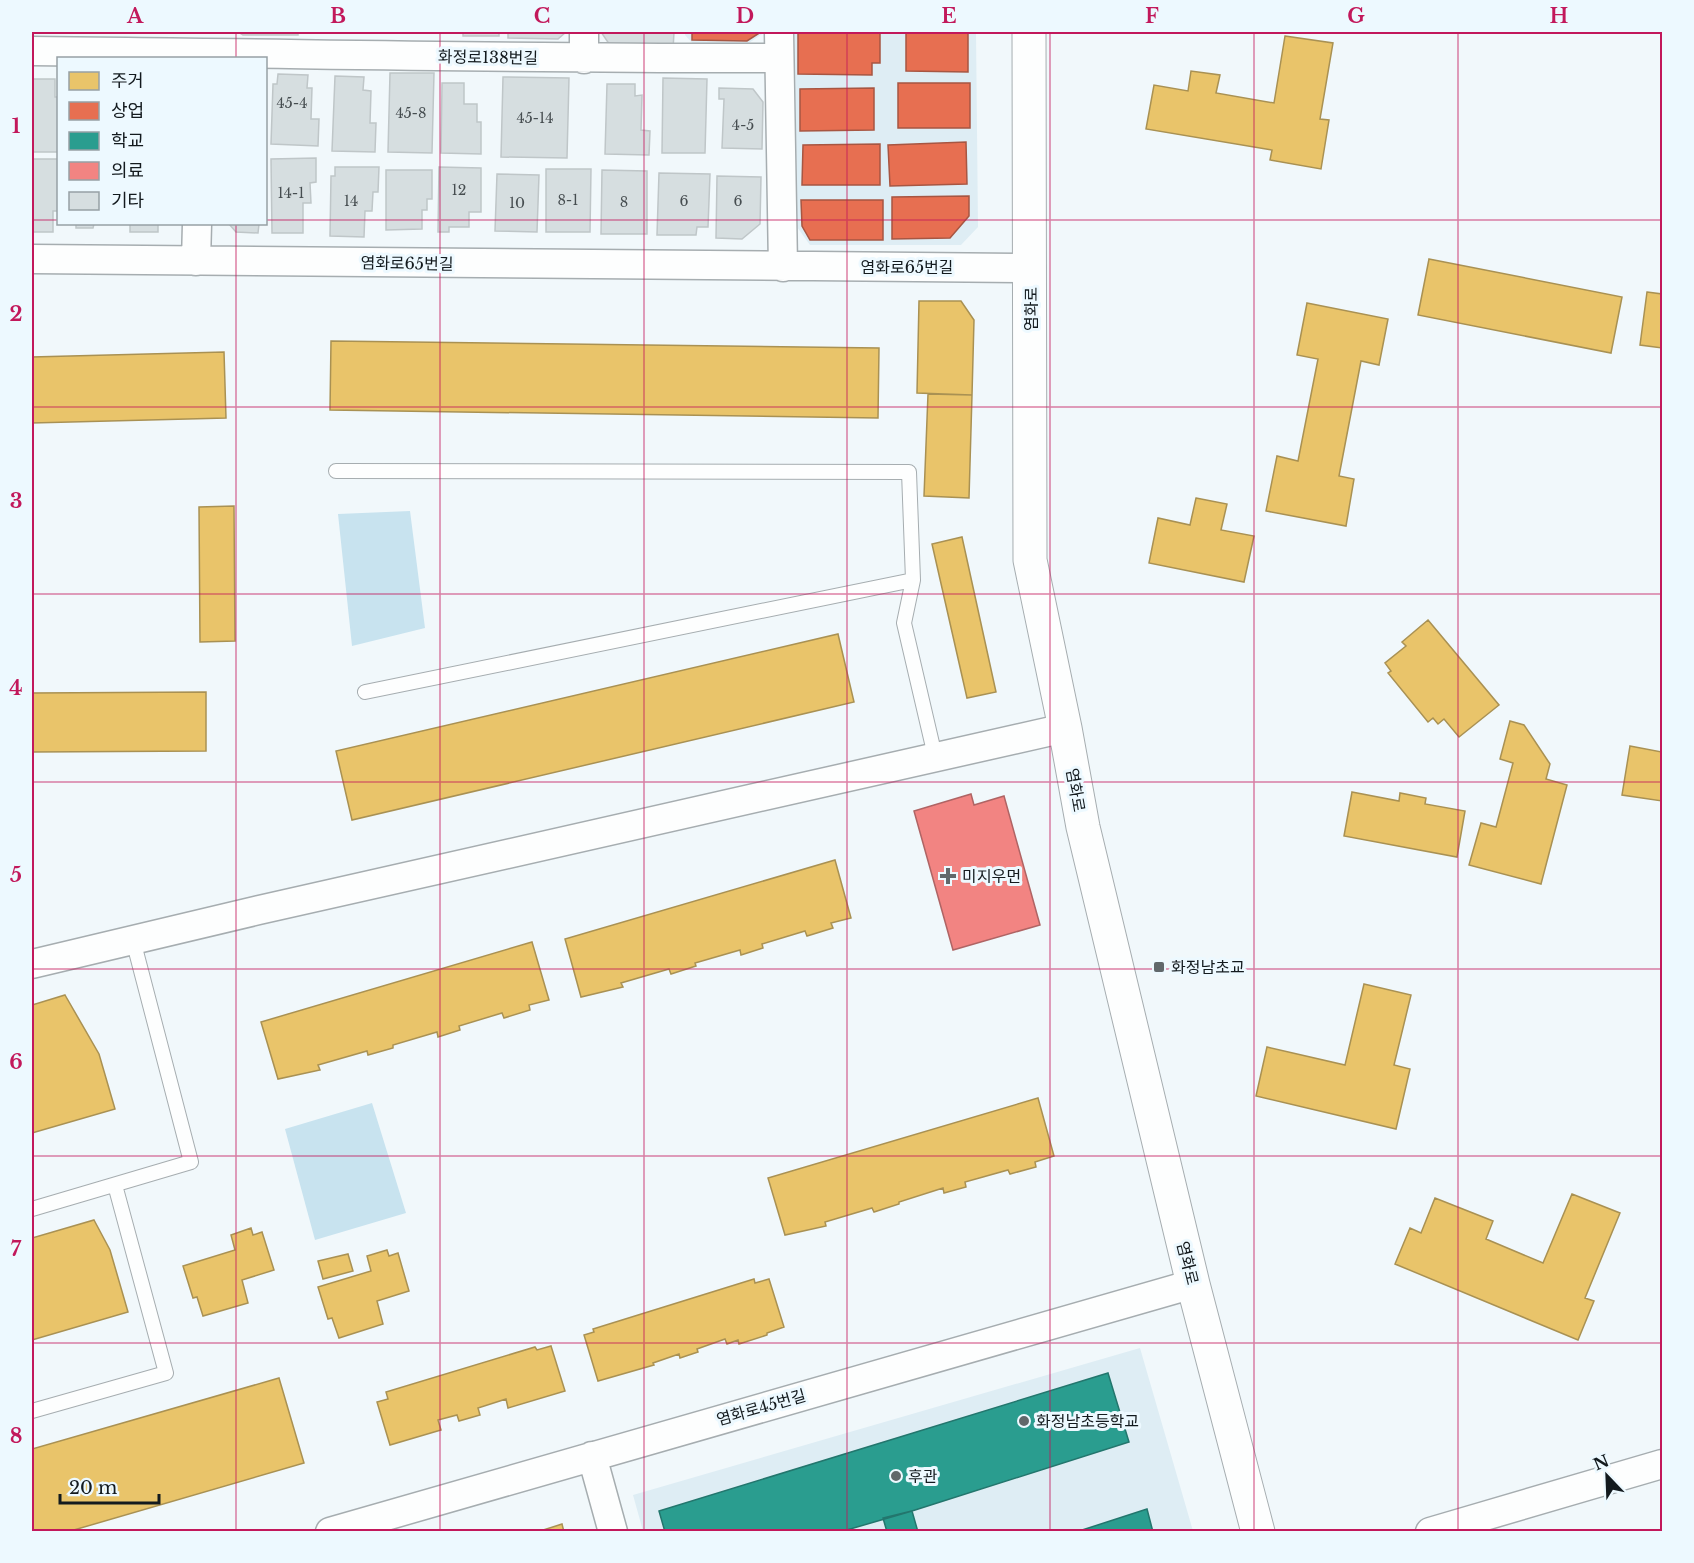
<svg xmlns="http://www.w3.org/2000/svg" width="1694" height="1563" font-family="'Libre Baskerville','Noto Sans KR',serif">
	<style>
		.built { fill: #deedf4 }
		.green { fill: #c8e3ef }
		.homes { fill: #e9c46a; stroke: #a99153; stroke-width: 1.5 }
		.shops { fill: #e76f51; stroke: #a75642; stroke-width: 1.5 }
		.schools { fill: #2a9d8f; stroke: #23766d; stroke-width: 1.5 }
		.health { fill: #f28482; stroke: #af6464; stroke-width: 1.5 }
		.building { fill: #d6dee0; stroke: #bfc6c8; stroke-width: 1.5 }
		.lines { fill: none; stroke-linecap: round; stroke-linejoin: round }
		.service-casing { stroke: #a6adb0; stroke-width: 16 }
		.minor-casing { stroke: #a6adb0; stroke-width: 31 }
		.tertiary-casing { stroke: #a6adb0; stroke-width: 35 }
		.service { stroke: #fdfefe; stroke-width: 14 }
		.minor { stroke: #fdfefe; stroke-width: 28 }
		.tertiary { stroke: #fdfefe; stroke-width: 33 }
		.grid { fill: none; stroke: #c2185b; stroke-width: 1.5; stroke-opacity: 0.55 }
		.poi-dot { fill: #61686b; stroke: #edf9ff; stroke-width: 2 }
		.labels { text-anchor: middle; stroke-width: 6; stroke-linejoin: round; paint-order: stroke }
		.number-label { font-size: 14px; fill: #464d50 }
		.street-label { font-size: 16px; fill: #131a1e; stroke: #edf9ff }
		.poi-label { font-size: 16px; fill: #131a1e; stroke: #edf9ff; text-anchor: start }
		.neatline { fill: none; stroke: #c2185b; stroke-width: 2 }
		.grid-label { font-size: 20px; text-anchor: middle; font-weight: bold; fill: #c2185b }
	</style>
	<rect width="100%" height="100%" fill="#f1f8fb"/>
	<!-- built -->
	<path class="built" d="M685,32H765L746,45H694L685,35Z
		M795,32H976L978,227L961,245H810L797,227Z
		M1140,1348L1193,1531H643L633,1495Z"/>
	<!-- green -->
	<path class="green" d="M410,511L425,628L352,646L338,514Z
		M372,1103L406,1213L315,1240L285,1129Z"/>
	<!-- homes -->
	<path class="homes" d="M1285,36L1333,43L1320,119L1329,120L1321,169L1270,160L1272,150L1146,129L1154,85L1188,91L1191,71L1220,75L1216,93L1274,103Z
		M1429,259L1622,297L1611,353L1418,315Z
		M1647,292L1662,294V348L1640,345Z
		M919,301H961L974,320L972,395L917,393Z
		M1307,303L1388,319L1379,365L1361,361L1339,476L1354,479L1346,526L1266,511L1277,456L1298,461L1318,359L1297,355Z
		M331,341L879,348L878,418L330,410Z
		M224,352L226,418L32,423V357Z
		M928,394L972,395L969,498L924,496Z
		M1196,498L1227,504L1221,530L1254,536L1244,582L1149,563L1158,518L1190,525Z
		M234,506L235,641L200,642L199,507Z
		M962,537L996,692L967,698L932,544Z
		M1428,620L1499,705L1459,737L1444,719L1438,724L1433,718L1428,722L1388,673L1391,671L1385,663L1406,646L1402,642Z
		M838,634L854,702L352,820L336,751Z
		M206,692V751L32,752V693Z
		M1510,721L1524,725L1550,764L1546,779L1567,785L1541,884L1469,865L1481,823L1496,827L1513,763L1500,759Z
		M1630,746L1662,752V801L1622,795Z
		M1352,792L1399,801L1400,793L1426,798L1425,804L1465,811L1457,857L1344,836Z
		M835,860L851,918L831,923L833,928L807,936L805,931L762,944L763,948L741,955L740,950L695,963L696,966L671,974L669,969L621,983L623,987L581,997L565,939Z
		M532,942L549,1000L529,1005L530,1010L504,1018L502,1013L459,1026L460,1030L438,1037L437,1032L393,1045V1048L368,1055L367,1051L318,1065L320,1070L278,1079L261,1022Z
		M1364,984L1411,995L1394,1065L1410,1069L1396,1129L1256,1096L1267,1047L1345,1065Z
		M65,995L99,1054L115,1109L32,1133V1005Z
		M1038,1098L1054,1156L1035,1162L1036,1167L1010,1174L1008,1170L965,1182L966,1187L944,1193L943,1188L899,1202V1204L874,1212L872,1208L825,1222L826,1226L785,1235L768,1178Z
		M1572,1194L1620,1213L1585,1298L1594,1301L1578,1340L1395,1264L1410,1228L1421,1233L1435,1198L1493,1221L1486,1239L1543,1263Z
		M94,1220L110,1250L128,1312L32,1340V1238Z
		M251,1228L253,1235L262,1232L274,1270L242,1280L248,1303L203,1316L197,1297L193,1298L183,1266L235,1250L231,1235Z
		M387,1250L389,1256L398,1253L409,1291L377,1301L383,1324L339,1338L332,1318L328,1319L318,1287L371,1271L367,1256Z
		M348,1254L353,1271L323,1279L318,1261Z
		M754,1279L755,1283L769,1279L784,1327L767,1333V1335L739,1344L738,1340L727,1344L725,1339L697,1349L698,1352L680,1358L679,1354L653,1363L654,1365L598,1381L584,1335L594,1332L593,1329Z
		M551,1346L565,1391L508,1408L506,1399L478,1408L480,1415L459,1421L457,1415L438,1420L441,1430L390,1445L377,1402L388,1399L386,1392L535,1347L537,1350Z
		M279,1378L304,1463L67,1532H32V1449Z
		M562,1524L564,1532H537Z"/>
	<!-- shops -->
	<path class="shops" d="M692,32H761L747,41L692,40Z
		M798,32H880V63H872V75L798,74Z
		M906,32H968V72L906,71Z
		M898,83H970V128H898Z
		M874,88V130L800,131V89Z
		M966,142L967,184L890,186L888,145Z
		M880,144V185H802L803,145Z
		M969,196V216L950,238L892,239V197Z
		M801,200H883V240H810L802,226Z"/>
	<!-- schools -->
	<path class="schools" d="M1108,1373L1129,1442L912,1511L840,1532H665L659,1511Z
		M1147,1509L1153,1532H1076Z
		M912,1511L918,1532H887L883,1518Z"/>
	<!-- health -->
	<path class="health" d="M971,794L974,805L1004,796L1040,925L953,950L914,811Z"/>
	<!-- building -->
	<path class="building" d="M238,32H298V35H243Z
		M463,32H499V36H463Z
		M508,32H566L558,39L508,38Z
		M601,32H674L673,50L616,54Z
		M390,73H434L432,153L388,152Z
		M278,74L308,75L307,88H312L311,119H319L318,146L271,144L273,84H277Z
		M335,76L364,77L363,90L371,91L370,123H376L375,152L332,151Z
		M503,77L569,78L567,158L501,157Z
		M663,78L707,79L705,153H662Z
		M32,79H55V97H58V152H32Z
		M442,83H464V104H477V122H481V154L441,153Z
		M607,84H635V96L642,95L641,130L650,131L649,155L605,154Z
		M719,88L753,89L763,102L762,149L722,148L724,99H719Z
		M316,158V182L310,183L311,203H303V233H272L271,159Z
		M32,159H58V211H53V232H32Z
		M335,167H379L378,192H373L372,211H365L364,237L330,236L331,176H335Z
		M439,167L481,168V212H469V227H449V232H438Z
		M546,169H591L590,232H546Z
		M386,170H432V199H427V210H422V229L386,230Z
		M602,170L647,171V234H601Z
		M659,173L710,174L708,227H697L696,235H657Z
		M497,174L539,175L537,232L495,231Z
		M717,176L761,177L760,224L742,239L716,238Z
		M76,224H94L93,228H76Z
		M130,224H158V232H130Z
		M229,224H259L258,233L236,232Z"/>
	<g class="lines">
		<!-- service casing -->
		<g class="service-casing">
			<path id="service" d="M336,471L909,472L913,580L904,623L935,756
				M365,692L913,580
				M32,1209L191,1162L133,940
				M32,1411L166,1373L115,1185"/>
		</g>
		<!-- minor casing -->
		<g class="minor-casing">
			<path id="minor" d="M779,32L783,267
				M32,51C280,53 529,59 778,58
				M584,59V32
				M32,259L1031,268
				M196,261L197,224
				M32,964L259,910L1065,728
				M592,1456L613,1532
				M330,1532L1193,1284
				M1430,1532L1662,1464"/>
		</g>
		<!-- tertiary casing -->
		<g class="tertiary-casing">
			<path id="tertiary" d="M1029,32L1030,560L1065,728L1083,827L1193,1284L1258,1532"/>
		</g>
		<!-- service -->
		<use href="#service" class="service"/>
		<!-- minor -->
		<use href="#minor" class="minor"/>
		<!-- tertiary -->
		<use href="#tertiary" class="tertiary"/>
	</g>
	<!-- grid -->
	<path class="grid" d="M236,32V58M440,32V1532M644,32V1532M847,32V1532M1050,32V1532M1254,32V1532M1458,32V1532M32,220H58M266,220H1662M236,224V1532M32,407H1662M32,594H1662M32,782H1662M32,969H1662M32,1156H1662M32,1343H1662"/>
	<!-- markers -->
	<g class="poi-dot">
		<path d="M945 867h6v6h6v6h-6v6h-6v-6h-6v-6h6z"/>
		<rect x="1153" y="961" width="12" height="12" rx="3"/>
		<circle cx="1024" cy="1421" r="6"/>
		<circle cx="896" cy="1476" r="6"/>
	</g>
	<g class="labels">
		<!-- number labels -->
		<g class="number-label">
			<text x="292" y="108">45-4</text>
			<text x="411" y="118">45-8</text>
			<text x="535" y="123">45-14</text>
			<text x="743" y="130">4-5</text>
			<text x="459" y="195">12</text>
			<text x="291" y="198">14-1</text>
			<text x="568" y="205">8-1</text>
			<text x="351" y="206">14</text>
			<text x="684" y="206">6</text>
			<text x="738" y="206">6</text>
			<text x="624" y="207">8</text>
			<text x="517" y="208">10</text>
		</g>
		<!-- street labels -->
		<g class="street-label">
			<text transform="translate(488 57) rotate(1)" y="6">화정로138번길</text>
			<text transform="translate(407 263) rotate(1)" y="6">염화로65번길</text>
			<text x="907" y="273">염화로65번길</text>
			<text transform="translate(1031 309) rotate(-90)" y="6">염화로</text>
			<text transform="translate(1076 790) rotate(80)" y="6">염화로</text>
			<text transform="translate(1188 1263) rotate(76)" y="6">염화로</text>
			<text transform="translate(761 1407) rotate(-16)" y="6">염화로45번길</text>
		</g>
		<!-- poi labels -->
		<g class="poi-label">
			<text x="962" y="882">미지우먼</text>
			<text x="1171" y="973">화정남초교</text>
			<text x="1036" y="1427">화정남초등학교</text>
			<text x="908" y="1482">후관</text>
		</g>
	</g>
	<!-- border -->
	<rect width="1694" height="1563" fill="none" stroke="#edf9ff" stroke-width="66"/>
	<!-- legend -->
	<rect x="57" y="57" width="210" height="168" fill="#edf9ff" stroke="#96a0a5" stroke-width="1.5"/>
	<rect x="69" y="72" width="30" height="18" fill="#e9c46a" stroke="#96a0a5" stroke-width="1.5"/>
	<text x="111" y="87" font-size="18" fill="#131a1e">주거</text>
	<rect x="69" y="102" width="30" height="18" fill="#e76f51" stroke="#96a0a5" stroke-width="1.5"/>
	<text x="111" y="117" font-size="18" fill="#131a1e">상업</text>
	<rect x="69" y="132" width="30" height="18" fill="#2a9d8f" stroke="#96a0a5" stroke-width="1.5"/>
	<text x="111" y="147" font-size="18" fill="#131a1e">학교</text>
	<rect x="69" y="162" width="30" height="18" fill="#f28482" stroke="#96a0a5" stroke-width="1.5"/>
	<text x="111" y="177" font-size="18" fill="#131a1e">의료</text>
	<rect x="69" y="192" width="30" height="18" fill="#d6dee0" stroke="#96a0a5" stroke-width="1.5"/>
	<text x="111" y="207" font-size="18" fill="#131a1e">기타</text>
	<!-- north arrow -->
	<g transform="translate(1607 1476) rotate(337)" stroke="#edf9ff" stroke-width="4.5" paint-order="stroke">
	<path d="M0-4.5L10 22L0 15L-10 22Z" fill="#131a1e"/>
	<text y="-9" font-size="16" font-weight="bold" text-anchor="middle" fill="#131a1e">N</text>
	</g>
	<!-- scale -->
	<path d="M60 1494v9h99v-9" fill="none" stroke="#131a1e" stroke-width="3"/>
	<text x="69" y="1494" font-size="18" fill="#131a1e" stroke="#edf9ff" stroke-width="4.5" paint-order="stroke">20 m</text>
	<rect x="33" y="33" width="1628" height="1497" class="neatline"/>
	<g class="grid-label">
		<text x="135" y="23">A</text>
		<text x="338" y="23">B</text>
		<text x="542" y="23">C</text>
		<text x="745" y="23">D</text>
		<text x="949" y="23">E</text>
		<text x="1152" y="23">F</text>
		<text x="1356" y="23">G</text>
		<text x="1559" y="23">H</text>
		<text x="16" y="133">1</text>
		<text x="16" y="321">2</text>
		<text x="16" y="508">3</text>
		<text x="16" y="695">4</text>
		<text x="16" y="882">5</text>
		<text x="16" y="1069">6</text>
		<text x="16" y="1256">7</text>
		<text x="16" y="1443">8</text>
	</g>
</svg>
